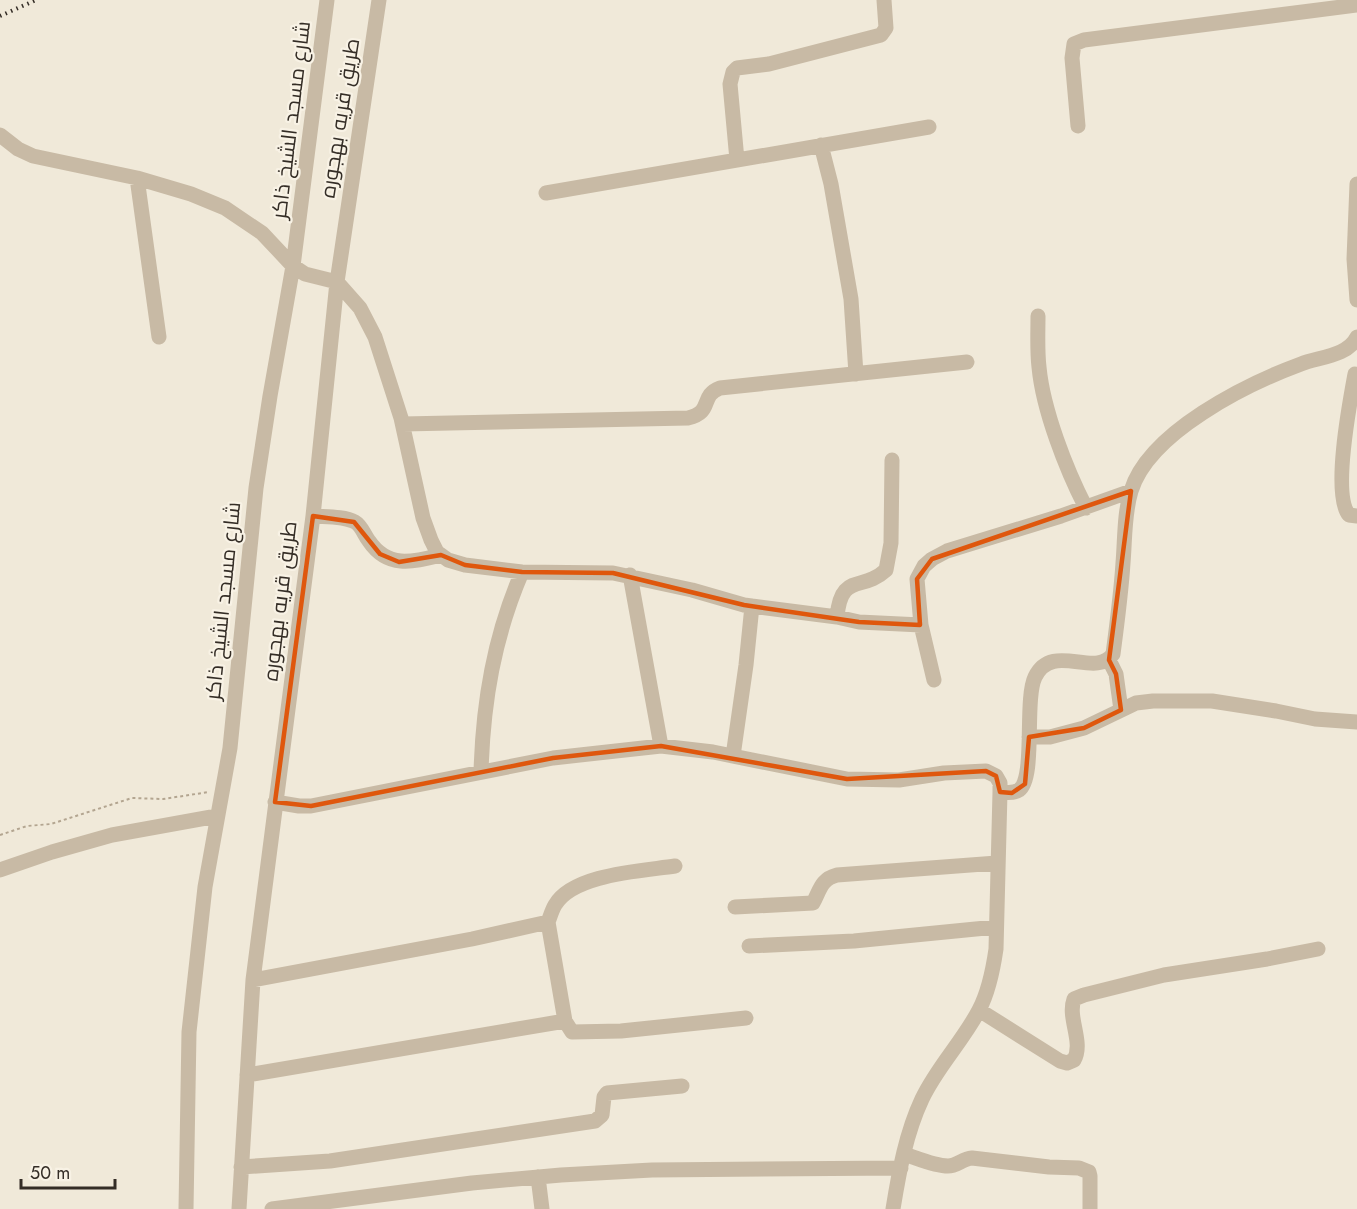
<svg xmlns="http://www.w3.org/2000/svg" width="1357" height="1209" font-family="Jost,Cairo,sans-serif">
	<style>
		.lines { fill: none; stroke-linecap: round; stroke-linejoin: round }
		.path { stroke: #b3a590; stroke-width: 2; stroke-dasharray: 3 3; stroke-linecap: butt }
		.minor { stroke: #c8baa5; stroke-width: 15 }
		.rail { stroke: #342d26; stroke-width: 4; stroke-dasharray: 1.5 4.5; stroke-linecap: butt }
		.marked { fill: none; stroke: #df570d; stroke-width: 4.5; stroke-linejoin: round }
		.labels { text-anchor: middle; stroke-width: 4.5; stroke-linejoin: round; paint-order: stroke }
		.street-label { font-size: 21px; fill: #342d26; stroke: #f8f2e5 }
	</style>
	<rect width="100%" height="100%" fill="#f0e9d9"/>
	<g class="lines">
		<!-- path -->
		<path class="path" d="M0,835L27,826L51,824L132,798L163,799L209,792"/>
		<!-- minor -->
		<path class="minor" d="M1078,126L1072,58L1074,44L1084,40L1357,5
			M0,135L18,149L33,156L137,178L191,194L225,208L262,233L293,266L305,274L337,282L360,308L375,337L401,418L423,518L431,540L437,552L448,560L465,565L522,572L613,573L692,590L744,605L837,617L859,622L921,625
			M821,145L831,184L851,299L856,374
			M737,160L730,84L733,72L737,68L769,64L881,35L886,28L884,0
			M137,178L159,337
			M1357,184L1354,259L1357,300
			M546,193L929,127
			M1038,316C1038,333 1037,350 1039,367C1043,410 1066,469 1086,508
			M1355,374C1350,401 1332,495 1349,515L1357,516
			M403,424L688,418C714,412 699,396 720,388L967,362
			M313,516C325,517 344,516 355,522C362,526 364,535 369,541C388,569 413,562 441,555
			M630,575L661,746
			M837,617C841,572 862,592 886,570L891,543L892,460
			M1109,660L1116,674L1121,710
			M934,680L921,625L917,579L924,566L932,559L947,551L1061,516L1131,491
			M1029,737H1050L1084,728L1136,703L1153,701H1212L1276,711L1315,719L1357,722
			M733,756L746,665L752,606
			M481,772C483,702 494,637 522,572
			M1000,792C1006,792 1013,794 1019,790C1036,778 1024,700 1035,677C1052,641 1096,679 1113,654C1117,624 1121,594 1123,563C1125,540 1124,514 1131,491C1149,432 1247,384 1301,364C1319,357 1348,356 1357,337
			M275,802L299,806H311L553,758L661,746L713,752L847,779L899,780L944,773L986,771L996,776L1000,783V792L996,949C993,970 989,991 979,1010C963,1041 937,1067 922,1099C906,1133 899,1172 893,1209
			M0,870L52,852L112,835L217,816
			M735,907L813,903C820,890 821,879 837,875L997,863
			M548,922L565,1021L572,1032L621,1031L746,1018
			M749,946L854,941L996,927
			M253,980L472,939L548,922C550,917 552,910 555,905C573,874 642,871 675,866
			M979,1010L1060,1061L1067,1063L1074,1060C1084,1042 1067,1018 1074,999L1084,995L1164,975L1267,959L1318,949
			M247,1075L565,1021
			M904,1154C917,1158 934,1166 948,1166C957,1166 962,1159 972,1158L1049,1167L1079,1168L1089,1172L1090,1176V1209
			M241,1167L330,1161L595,1121L602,1115L604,1097L607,1093L682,1086
			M538,1177L542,1209
			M186,1209L189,1032L205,887L230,748L256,488L270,396L293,266L327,0
			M239,1209L253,980L313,516L337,282L379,0
			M272,1209L472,1183L561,1175L652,1170L901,1168"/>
		<!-- rail -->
		<path class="rail" d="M0,16L36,0"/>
	</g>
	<!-- marked area -->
	<path class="marked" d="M1131,491L1109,660L1116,674L1121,710L1084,728L1029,737L1025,784L1012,793L1000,792L996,776L986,771L847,779L661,746L553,758L311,806L275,802L313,516L354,522L380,554L399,562L441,555L465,565L522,572L613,573L744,605L859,622L920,625L917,579L932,559Z"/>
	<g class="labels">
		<!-- street labels -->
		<g class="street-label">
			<text transform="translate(340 118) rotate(-81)" y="7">طريق قريه بهجوره</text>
			<text transform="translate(291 120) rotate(-83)" y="7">شارع مسجد الشيخ ذاكر</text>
			<text transform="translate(223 601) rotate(-84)" y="7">شارع مسجد الشيخ ذاكر</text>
			<text transform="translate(280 601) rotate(-83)" y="7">طريق قريه بهجوره</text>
		</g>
	</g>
	<!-- scale -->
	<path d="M21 1179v9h94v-9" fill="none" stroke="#342d26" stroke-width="3"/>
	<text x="30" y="1179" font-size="18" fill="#342d26" stroke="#f8f2e5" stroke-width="4.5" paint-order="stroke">50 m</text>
</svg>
